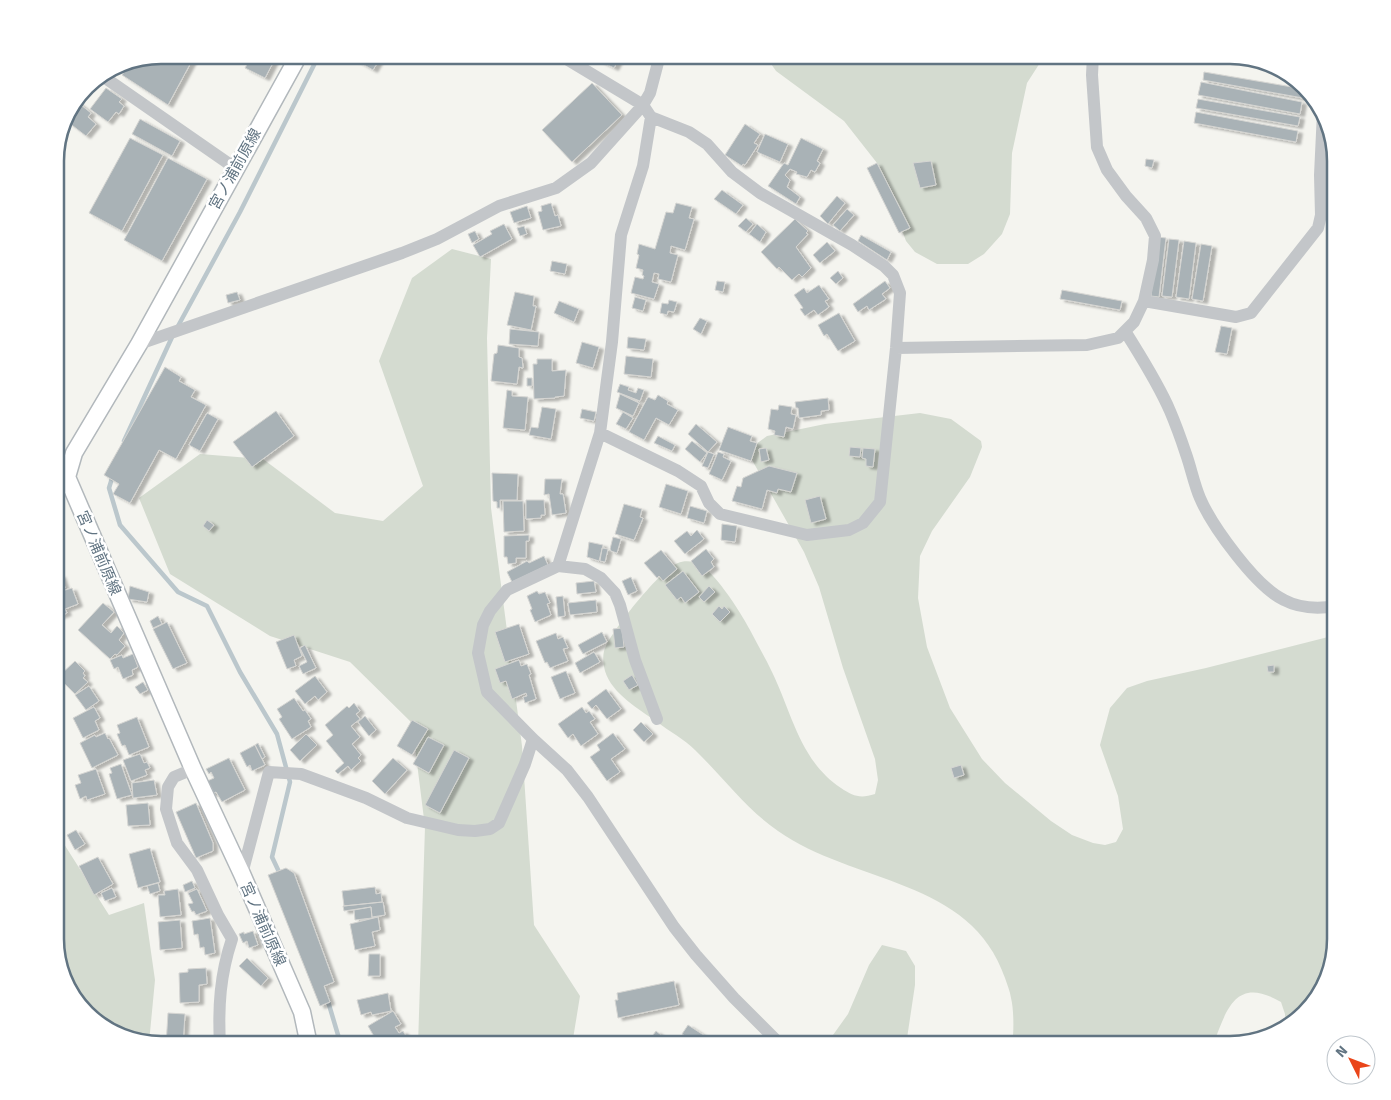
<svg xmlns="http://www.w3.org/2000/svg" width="1391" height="1100" font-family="Signika,'Noto Sans JP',sans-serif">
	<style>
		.green { fill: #d4dbd0 }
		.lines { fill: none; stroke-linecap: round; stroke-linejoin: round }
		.stream { stroke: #bbc7cc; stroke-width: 4.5 }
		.building { fill: #a9b2b6; stroke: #d5d5d2; filter: url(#shadow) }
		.secondary-casing { stroke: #b2b8bc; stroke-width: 19 }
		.street { stroke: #c3c6c9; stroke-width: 12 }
		.secondary { stroke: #fff; stroke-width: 16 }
		.labels { text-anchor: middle; stroke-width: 5; stroke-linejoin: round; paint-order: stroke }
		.street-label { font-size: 15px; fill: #617482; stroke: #fff }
		.rim { fill: none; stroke: #617482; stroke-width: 2.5 }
	</style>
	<defs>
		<filter id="shadow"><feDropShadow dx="4.5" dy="2.5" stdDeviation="1" flood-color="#0004"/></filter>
	</defs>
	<rect width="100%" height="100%" fill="#f4f4ef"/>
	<!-- green -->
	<path class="green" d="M765,55H1045L1027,83L1012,153L1010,214L1002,234L984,254L968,264H937L915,252L906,241L877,163L844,121L776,71Z
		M452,249L491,259L487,338L491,508L522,746L534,925L580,996L572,1045H418L425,827L412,723L350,662L270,636L170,574L139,498L200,454L263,459L335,513L383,521L423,486L379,361L412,278Z
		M920,413L951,419L981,441L982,447L970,477L932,531L920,556L918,598L927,647L950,708L982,759L1005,783L1051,821L1072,835L1093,843L1105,845L1116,842L1123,829L1118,796L1100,745L1110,708L1127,688L1147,681L1206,668L1336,635V939L1330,973L1310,1009L1285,1028V1014L1281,1002C1236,976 1227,1008 1213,1045H1012C1014,1033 1014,1010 1011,998C1010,991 1007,984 1005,978C971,878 853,884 778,831C746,809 723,777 695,750C684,739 669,731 657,722C639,709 612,694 605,671C603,663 602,653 606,646C615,627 660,570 678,563C682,561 689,561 694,562C712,566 741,613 750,630C757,644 765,657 772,672C792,713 800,761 841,788C853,796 860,799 875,794L878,780L875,759L843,668L819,587L804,552L752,460V447L767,436L825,424Z
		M55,819L64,844L109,915L144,903L155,980L149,1043L121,1037L91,1019L66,986L55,946Z
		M882,945L906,951L915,966V985L906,1045H817L833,1035L848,1014L869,965Z"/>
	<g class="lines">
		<!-- stream -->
		<path class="stream" d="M177,328L240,212L319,55
			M124,441L173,335
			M113,475L109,488L120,525L178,592L207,606L240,672L277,734L290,782L272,857L280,874
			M327,998L341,1045"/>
	</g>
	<!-- building -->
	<path class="building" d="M161,55H195L168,105L122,75L124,72L115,66L121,63Z
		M237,55H277L265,78L245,68L249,61Z
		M351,55H382L373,70L350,57Z
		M588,55H621L614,68Z
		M1204,72L1304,89L1303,98L1203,80Z
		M1201,82L1302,102L1300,114L1198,95Z
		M592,83L622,115L572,162L542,130Z
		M106,88L122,99L119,102L124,106L119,114L116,112L108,122L90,109Z
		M1198,99L1300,117L1298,126L1196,108Z
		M76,101L91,113L88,117L96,124L86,136L64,119L66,114Z
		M1196,112L1298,131L1296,142L1194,123Z
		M140,119L180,141L172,156L132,134Z
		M745,124L760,134L754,143L758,145L745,165L743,164L742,166L725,155Z
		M765,134L788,144L780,162L757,152Z
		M130,138L163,155L122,231L89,213Z
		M801,138L823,149L817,161L820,163L815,172L811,170L807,177L796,174L797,172L790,169L785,175L790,180L787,187L800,197L796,204L768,186L784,163L788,165Z
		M168,158L207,179L162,261L124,240Z
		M1146,159L1154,160L1152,168L1145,166Z
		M931,161L936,185L920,188L913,163Z
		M877,163L910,228L899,233L867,168Z
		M722,190L743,205L736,214L714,199Z
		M837,196L845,203L828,224L820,216Z
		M551,203L555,216L558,215L561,226L543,230L538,212L542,211L541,206Z
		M676,203L692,207L689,218L694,219L685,250L671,246L670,253L678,255L671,282L658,279L659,274L654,273L652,282L659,284L654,299L631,293L635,277L643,279L644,276L642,275L643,270L636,268L639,255L637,254L639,244L655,249L666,212L673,213Z
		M527,206L531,218L514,223L510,212Z
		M847,209L854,215L840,231L833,225Z
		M746,218L753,224L746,232L738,226Z
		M795,219L808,231L806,233L808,234L796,247L811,268L802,277L799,274L792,280L779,267L777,269L761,252Z
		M504,224L512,239L480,257L473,245L492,234L490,231Z
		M757,224L766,232L760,242L749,234Z
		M524,226L527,234L520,236L517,228Z
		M475,231L479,239L472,243L468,234Z
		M861,235L891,252L887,260L858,241Z
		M1157,237L1166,238L1159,297L1151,296Z
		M1169,239L1179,240L1172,297L1162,296Z
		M1184,241L1196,243L1189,299L1176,297Z
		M827,242L835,251L820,263L813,255Z
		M1201,244L1212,246L1203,301L1192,299Z
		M552,261L567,264L565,274L550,271Z
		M838,271L843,278L836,284L830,278Z
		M717,281L725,282L723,292L715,290Z
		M885,281L890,288L882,294L886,299L869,310L867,306L858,312L853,304Z
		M819,285L829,299L825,301L829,307L818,315L814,310L805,316L800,309L803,308L794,295L804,288L807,293Z
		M1062,290L1122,301L1120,310L1060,299Z
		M237,292L240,300L228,303L226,295Z
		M515,292L534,296L533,306H536L531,330L507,325Z
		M635,297L646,300L643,311L632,308Z
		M669,300L677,302L674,312L668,311L667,315L660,313L662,303L668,304Z
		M559,301L579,309L574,322L554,313Z
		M839,313L855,341L838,351L827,334L824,336L818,325Z
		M700,318L707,321L701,334L693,329Z
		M1221,326L1232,328L1227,354L1215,352Z
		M510,329L539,332L538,346L509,344Z
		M628,337L646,339L644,350L627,348Z
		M582,342L599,347L593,368L576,363Z
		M498,345L519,348V357L522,358L523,368L519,367L517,384L491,381L494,354L497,353Z
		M626,356L653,359L651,377L624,374Z
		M537,359H552V371L566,370L564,396L555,397V398L534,399L533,364H537Z
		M165,367L181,377L179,381L195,390L191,397L206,405L176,459L159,450L130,503L113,494L119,484L104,475Z
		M527,378H532V386H527Z
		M620,384L629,387L628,390L636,393L638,388L644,390L640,401L617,392Z
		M507,390L512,391V396L528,397L525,430L503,428Z
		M620,394L639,403L633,416L616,408Z
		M658,395L668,401L667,404L678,410L669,425L656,418L644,440L629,432L648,397L655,400Z
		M828,398L829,410L821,411V415L799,418L798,408H796L795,402Z
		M779,405L792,407L791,414L796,415L793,429L786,427L784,437L774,435L775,431L768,429L771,409L778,410Z
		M542,407L556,409L551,439L529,435L531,427L538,428Z
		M582,409L596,412L594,421L580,418Z
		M276,411L294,436L252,467L233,442Z
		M623,412L633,418L626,429L616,424Z
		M207,413L218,419L200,451L189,445Z
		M696,424L717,442L708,452L688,434Z
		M728,427L752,436L750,441L757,443L751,461L719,450Z
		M658,436L675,445L672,451L654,443Z
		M692,441L707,453L700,462L685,449Z
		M850,447L861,448L860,457L849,456Z
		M766,448L769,460L761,462L759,449Z
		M863,448L875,449L873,467L866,466V459L862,458Z
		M708,452L714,454L708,468L702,466Z
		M718,452L724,454L723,457L731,461L722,480L709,474Z
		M769,466L797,473L791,492L778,489L777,493L767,490L762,509L732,501L737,486L741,487L743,478Z
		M492,473L518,474L517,500H500V508H497V502L493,501Z
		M545,479H562L560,494H563L566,513L552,515L549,494L544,495Z
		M666,484L688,491L681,514L659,507Z
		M820,496L826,519L811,523L805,500Z
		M526,500H544L545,515H541V518L526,519Z
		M503,501H523L524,531L504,532Z
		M624,504L642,509L640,517L643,518L634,540L615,534Z
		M690,506L707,511L704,523L687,518Z
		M207,520L214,525L209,531L203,526Z
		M722,524L737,526L735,542L721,540Z
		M697,530L704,539L685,554L674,541L687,531L691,536Z
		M529,535V541H526V558H516V563L508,564L507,557H504V536Z
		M613,537L621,539L617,553L611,551L610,549Z
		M589,542L603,545L599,561L587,557Z
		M602,548L608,549L605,562L600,561Z
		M706,549L714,559L711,562L714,567L702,576L691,561Z
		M661,550L677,569L663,581L659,576L657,578L644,563Z
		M544,556L548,565L512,582L507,572L527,561L529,563Z
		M683,571L699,592L685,603L681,597L677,600L665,585Z
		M61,575L65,588L55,590V576Z
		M631,577L637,591L628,595L622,581Z
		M594,581L596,592L577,594L576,583Z
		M130,586L149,592L147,602L128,599Z
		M709,586L715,592L704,602L699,597Z
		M72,588L78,604L65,609L67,613L57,617L55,612V593Z
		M537,591L539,594L545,592L550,603L547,604L551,615L535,622L530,610L532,609L527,596Z
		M563,596L565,616L558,617L556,597Z
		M596,600L597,612L570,615L568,603Z
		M103,603L114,612L102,625L111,633L117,626L124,633L119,640L125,646L117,655L115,654L110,659L78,630Z
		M719,606L722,609L724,606L730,612L720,622L712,614Z
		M158,616L162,624L153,628L150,621Z
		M167,622L187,663L173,669L153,629Z
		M519,624L529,654L505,662L495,632Z
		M622,628L624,647L615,648L613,629Z
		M602,632L607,642L583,654L578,645Z
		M556,633L558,639L563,637L568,648L563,649L568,661L550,668L547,662L545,663L536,641Z
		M294,635L302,656L294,660L296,666L287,669L276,642Z
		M305,645L316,668L303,674L299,666L307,662L300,648Z
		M594,652L600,662L580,673L575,663Z
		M133,654L138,667L132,670L133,675L123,679L118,667L114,669L110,660L122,655L123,658Z
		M519,660L521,666L527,664L531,674L529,675L536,699L525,703L523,697L527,696L526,693L512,699L506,681L500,683L495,669Z
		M75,661L85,671L83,673L85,676L83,678L88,682L75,694L58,677Z
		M1274,665V672H1268L1267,666Z
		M566,671L575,693L560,699L551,677Z
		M632,675L638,685L629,690L623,681Z
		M315,676L327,692L318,700L315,696L305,704L295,691Z
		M143,682L148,690L140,694L135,687Z
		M89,686L99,701L86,710L75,695Z
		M606,689L621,709L607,719L596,705L592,709L587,703Z
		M294,698L303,711L305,710L311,719L308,721L311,727L292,739L279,719L282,717L277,709Z
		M354,703L360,711L356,714L360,719L351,726L360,737L352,744L361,755L358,758L361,761L351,770L348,766L338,774L335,771L344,763L326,741L333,735L325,725L347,706L349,708Z
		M94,707L100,718L95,721L99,730L83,738L73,718Z
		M582,707L586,713L589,711L595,719L590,722L598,734L581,746L573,734L568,738L558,724Z
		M365,716L376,730L369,736L358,722Z
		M137,717L149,747L129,755L125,745L122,746L117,734L120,733L117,725Z
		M412,720L428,729L412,755L397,746Z
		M641,722L653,734L644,742L633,730Z
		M105,733L108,739L109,738L118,755L92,768L80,743L95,735L96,737Z
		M613,733L625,749L611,759L620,772L607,781L590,757L600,750L597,745Z
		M306,734L317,745L300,761L290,750Z
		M428,737L444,745L429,773L413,764Z
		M258,743L265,757L262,759L255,745Z
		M255,745L265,765L252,771L250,765L247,767L240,753Z
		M454,750L469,758L440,813L425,805Z
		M140,754L144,763L147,762L150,768L145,770L147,775L131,781L123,760Z
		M229,758L245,790L222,802L216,792L211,794L205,782L214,778L211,772L209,774L206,769Z
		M393,758L407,770L385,794L372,781Z
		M121,764L132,795L117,799L109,774L112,773L110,768Z
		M961,765L964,775L954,778L951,768Z
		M96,769L105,794L87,800L86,796L80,799L75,785L81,783L78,775Z
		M154,780L157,795L133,798L132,783Z
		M148,803L150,825L128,826L126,805Z
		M196,803L213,843V851L196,858L176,812Z
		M76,830L85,844L75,850L67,835Z
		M150,848L160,882L138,888L129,854Z
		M98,857L113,884L94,895L79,866Z
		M286,868L294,873L334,982L324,986L330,1002L320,1006L268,875Z
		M192,881L195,888L185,892L183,885Z
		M158,883L160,891L150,894L147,886Z
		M375,887L376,894L381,893L382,902L344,906L342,891Z
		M112,888L116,897L105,901L101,893Z
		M178,889L181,915L160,917L158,895H165L164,891Z
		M197,889L207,911L196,915L194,911L192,912L188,904L193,903L188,893Z
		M383,902L385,915L372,917L371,907L344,911L343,906Z
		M371,907L372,918L355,920L354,910Z
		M378,917L380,930L372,932L375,946L355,950L350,924Z
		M210,918L215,953L205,955L204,947L200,948L198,934L194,935L192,921Z
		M180,920L182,948L160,950L158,922Z
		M253,931L258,945L249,948L247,941L243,943L239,934L244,932V934Z
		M369,954H380V976H368Z
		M247,958L268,978L261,986L239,966Z
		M206,968L207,984L199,985V1002L180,1003L179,973L188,972V969Z
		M674,981L679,1005L618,1018L615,1000H618L617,993Z
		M388,993L391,1011L372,1015L371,1012L361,1015L357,1000Z
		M393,1011L401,1024L395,1027L399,1033L403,1031L407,1038L395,1045H379L368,1026Z
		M168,1013L185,1014L183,1044L190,1045H166Z
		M688,1025L719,1045H698L682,1034Z
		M656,1031L661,1035L655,1043L650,1039Z
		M634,1037L645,1045H629Z
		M617,1042V1045H576V1044Z"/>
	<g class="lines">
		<!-- secondary casing -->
		<g class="secondary-casing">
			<path id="secondary" d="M299,55L139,344L74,453L67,477L193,769L242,874L302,1012L309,1045
				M55,491L67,477"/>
		</g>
		<!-- street -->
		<path class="street" d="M560,55L643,105L651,117L689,132L707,144L732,172L760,193L852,245L884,266L893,275L900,293L896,348L880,502L863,523L849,530L807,535L720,514L709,503L701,486L678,471L600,433
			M101,75L235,168
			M1144,301L1236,317L1251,313L1318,228L1321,215L1320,175L1323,112
			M1125,331C1141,357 1158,383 1170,411C1176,425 1181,439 1186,454C1191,468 1194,484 1200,498C1212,526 1256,587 1284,600C1301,609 1318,609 1336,606
			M139,344L402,253L437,239L499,206L556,188L591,163L643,105L650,93L660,55
			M896,348L1087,345L1118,338L1134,322L1144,301L1153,260L1155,236L1146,218L1126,196L1107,170L1097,147L1092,75L1093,55
			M558,566L600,433L612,342L621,235L643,166L651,117
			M533,739L567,770L588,797L674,927L696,955L734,998L781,1045
			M193,769L174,777L168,787L166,809L177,843L197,870L218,915L232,939C220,975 218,1007 220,1045
			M242,874L269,772L301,774L366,798L407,818L458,830L475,831L490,829L499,823L525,764L533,739L487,692L478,653L483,625L490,611L507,590L558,566L585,569L601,578L615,593L620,605L635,660L657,719"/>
		<!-- secondary -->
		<use href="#secondary" class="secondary"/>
	</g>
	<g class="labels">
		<!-- street labels -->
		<g class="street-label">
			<text transform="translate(235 169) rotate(-61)" y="5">宮ノ浦前原線</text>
			<text transform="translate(99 553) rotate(67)" y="5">宮ノ浦前原線</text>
			<text transform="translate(263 924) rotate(66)" y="5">宮ノ浦前原線</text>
		</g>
	</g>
	<!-- crop -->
	<path d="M0 0H1391V1100H0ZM161 64H1230A97 97 0 0 1 1327 161V939A97 97 0 0 1 1230 1036H161A97 97 0 0 1 64 939V161A97 97 0 0 1 161 64Z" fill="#fff" fill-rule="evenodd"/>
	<path class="rim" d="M161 64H1230A97 97 0 0 1 1327 161V939A97 97 0 0 1 1230 1036H161A97 97 0 0 1 64 939V161A97 97 0 0 1 161 64Z"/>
	<!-- north arrow -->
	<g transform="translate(1351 1060) rotate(312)"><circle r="24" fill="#ffffff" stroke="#c0c7cd"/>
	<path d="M0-4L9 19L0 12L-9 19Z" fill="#ea4519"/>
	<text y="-8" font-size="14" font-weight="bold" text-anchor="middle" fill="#617482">N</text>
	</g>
</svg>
